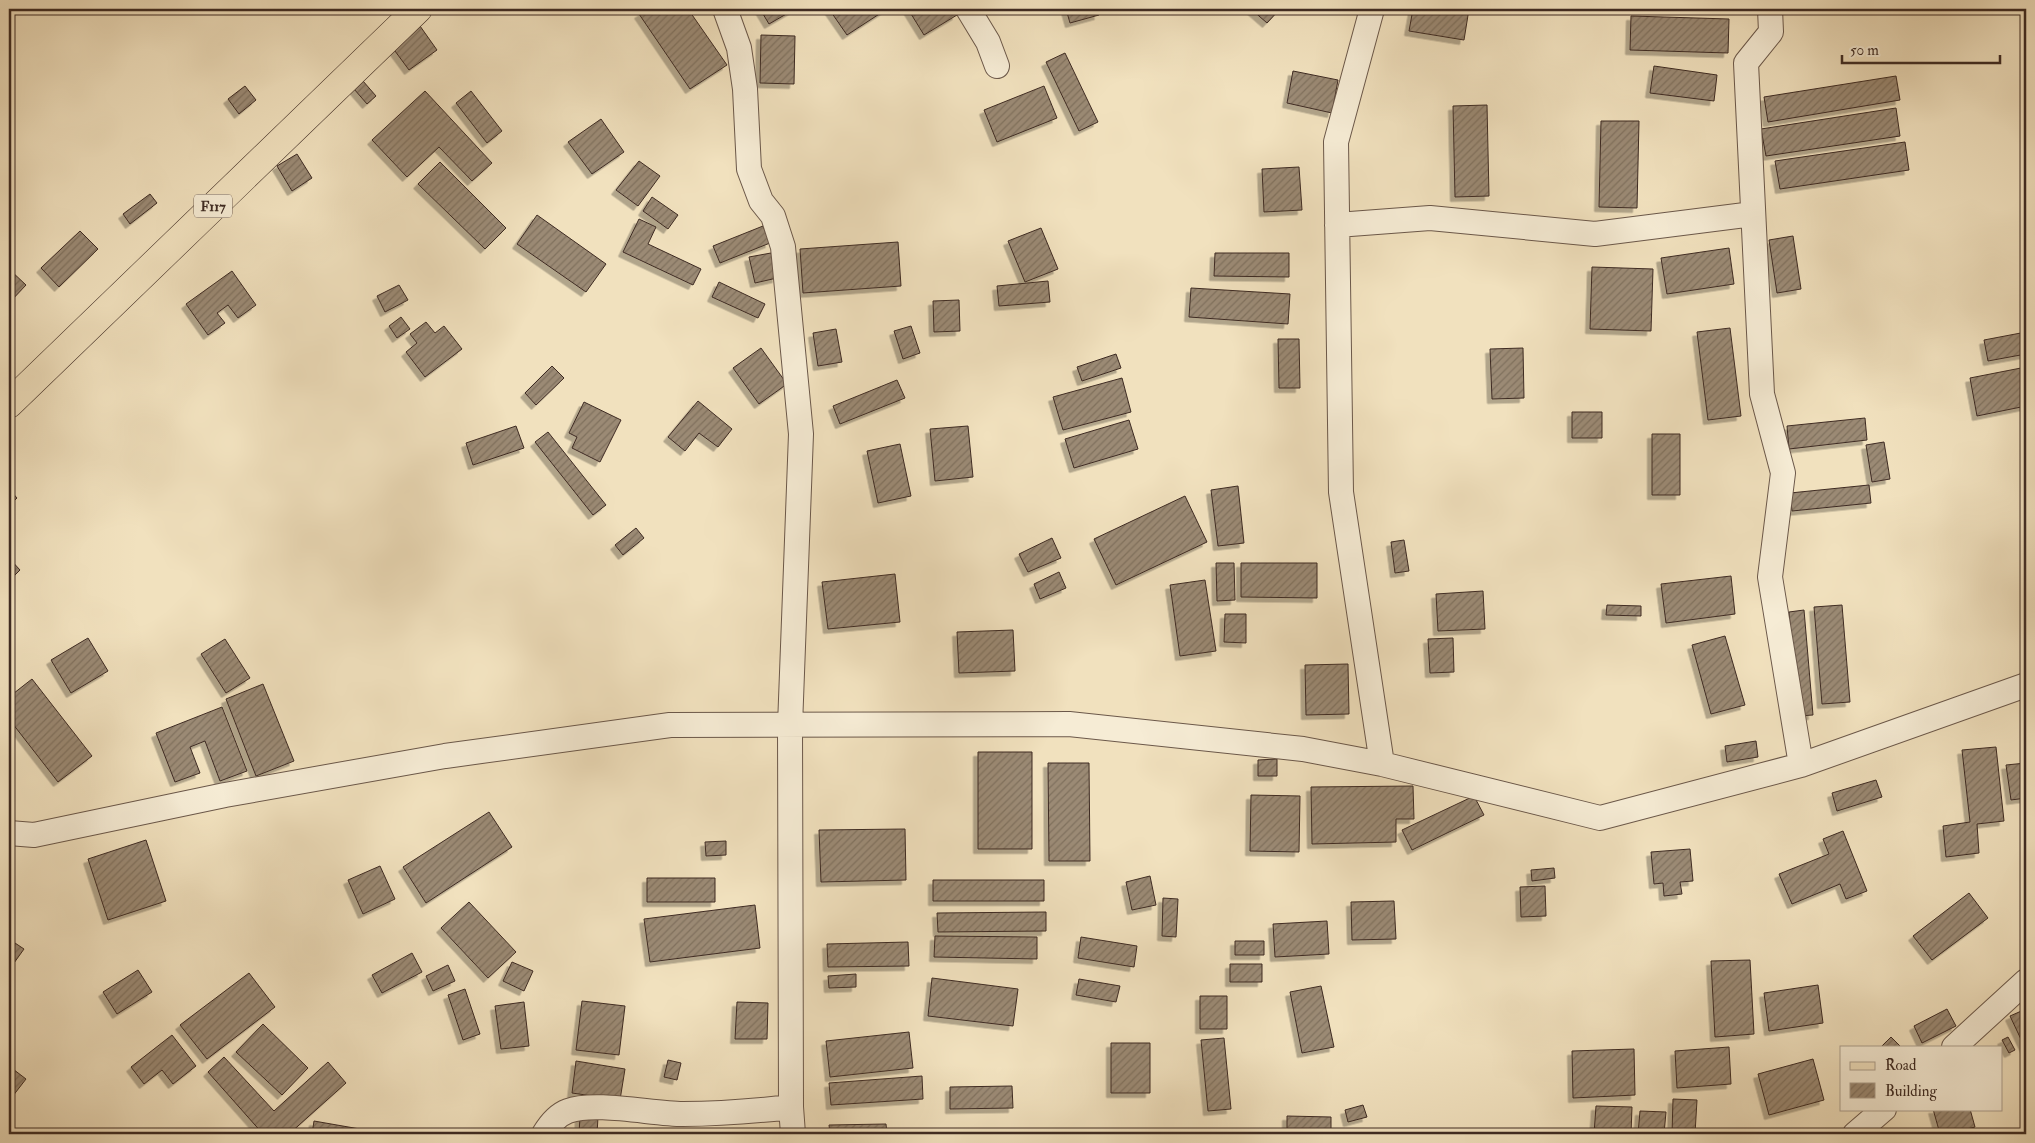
<svg xmlns="http://www.w3.org/2000/svg" width="2035" height="1143" font-family="'IM FELL Double Pica',serif">
	<style>
		.building { fill: url(#building-hatch); stroke: #3e2b23; filter: url(#shadow) }
		.lines { fill: none; stroke-linecap: round; stroke-linejoin: round }
		.minor-casing { stroke: #6b584a; stroke-width: 26 }
		.major-casing { stroke: #3e2b23; stroke-width: 29 }
		.minor { stroke: #f6ecd5; stroke-width: 24 }
		.major { stroke: #f1e1be; stroke-width: 28 }
		.labels { text-anchor: middle; stroke-width: 4; stroke-linejoin: round; paint-order: stroke }
		.shield { fill: #f6ecd5; stroke: #756558; stroke-width: 1 }
		.shield-label { font-size: 14px; font-weight: bold; fill: #3e2b23 }
	</style>
	<defs>
		<pattern id="building-hatch" width="6" height="6" patternUnits="userSpaceOnUse" patternTransform="scale(1.25)"><rect width="6" height="6" fill="#9b8a74"/><path d="M-1 1l2-2M0 6l6-6M5 7l2-2" fill="none" stroke="#80715f"/></pattern>
		<filter id="shadow"><feDropShadow dx="-4.5" dy="4.5" stdDeviation="0" flood-color="#0004"/></filter>
	</defs>
	<rect width="100%" height="100%" fill="#f1e1be"/>
	<filter id="stains"><feTurbulence type="fractalNoise" baseFrequency=".004" numOctaves="4"/><feColorMatrix values="0 0 0 0 .2 0 0 0 0 .09 0 0 0 0 .02 0 0 0 .5 -.17"/></filter>
	<radialGradient id="worn" r=".72"><stop offset=".6" stop-color="#630" stop-opacity="0"/><stop offset="1" stop-color="#630" stop-opacity=".3"/></radialGradient>
	<!-- building -->
	<path class="building" d="M647,9H688L727,65L690,89L639,14Z
		M760,9H795L769,24Z
		M829,9H887L847,35Z
		M908,9H953L957,15L924,35Z
		M1066,9H1097L1099,15L1070,23Z
		M1251,9H1280L1267,23Z
		M1413,9H1469L1464,40L1409,31Z
		M1631,16L1729,19L1728,53L1630,50Z
		M420,26L437,50L409,70L392,47Z
		M761,35L795,36L794,84L760,83Z
		M1065,53L1098,122L1079,131L1046,62Z
		M1654,66L1717,75L1714,101L1650,93Z
		M1293,71L1338,80L1332,113L1287,103Z
		M1896,76L1900,100L1768,122L1764,97Z
		M363,81L376,96L367,104L354,89Z
		M245,86L256,100L239,114L228,99Z
		M1044,86L1057,118L997,142L984,110Z
		M425,91L492,163L472,181L439,147L407,177L372,140Z
		M471,91L502,131L487,143L456,103Z
		M1487,105L1489,196L1455,197L1453,106Z
		M1896,108L1900,136L1766,156L1761,129Z
		M601,119L624,152L592,174L568,142Z
		M1601,121H1639L1637,208L1599,207Z
		M1905,142L1909,170L1780,189L1775,161Z
		M297,154L312,178L292,191L277,166Z
		M639,161L660,176L638,206L616,190Z
		M440,162L506,228L485,249L418,184Z
		M1299,167L1302,210L1264,212L1262,169Z
		M150,194L157,203L130,224L123,214Z
		M652,197L678,215L668,229L643,211Z
		M537,215L606,264L586,292L517,244Z
		M639,219L656,227L648,244L701,269L693,285L623,252Z
		M763,226L770,243L720,263L713,246Z
		M1041,228L1058,269L1025,282L1008,241Z
		M80,231L98,249L59,287L41,268Z
		M1793,236L1801,289L1777,293L1769,240Z
		M898,242L901,286L803,293L800,249Z
		M1729,248L1734,284L1667,294L1661,258Z
		M771,253L777,278L755,283L749,257Z
		M1215,253H1289V277L1214,276Z
		M1592,267L1653,269L1651,331L1590,329Z
		M9,269L26,285L9,303Z
		M232,271L256,305L238,318L228,305L217,313L225,323L208,335L186,304Z
		M1048,281L1050,302L999,306L997,286Z
		M719,282L765,304L758,318L712,297Z
		M399,285L408,300L385,312L377,296Z
		M1191,288L1290,294L1288,324L1189,317Z
		M959,300L960,331L934,332L933,301Z
		M401,317L410,329L397,338L389,326Z
		M426,322L435,333L444,326L462,349L425,377L406,352L417,343L410,334Z
		M911,326L920,353L903,359L894,331Z
		M1730,328L1741,416L1708,420L1697,332Z
		M836,329L842,362L818,366L813,333Z
		M2026,332V354L1988,361L1984,340Z
		M1278,339H1299L1300,388H1279Z
		M761,348L787,384L759,404L733,368Z
		M1523,348L1524,398L1492,399L1490,349Z
		M1116,354L1121,368L1082,381L1077,367Z
		M552,366L564,378L536,405L525,393Z
		M2026,367V406L1977,416L1970,378Z
		M1122,378L1131,412L1063,430L1053,397Z
		M897,380L905,398L840,424L833,406Z
		M698,401L732,429L718,447L699,433L685,451L668,437Z
		M584,402L621,420L600,462L572,448L577,437L569,433Z
		M1572,412H1602V438H1572Z
		M1865,418L1867,440L1789,449L1787,426Z
		M1129,420L1138,449L1074,468L1065,439Z
		M516,426L524,448L473,465L466,443Z
		M968,426L973,477L935,481L930,429Z
		M548,432L606,505L593,515L535,442Z
		M1652,434H1680V495H1652Z
		M1884,442L1890,479L1872,482L1866,445Z
		M900,444L911,496L878,503L867,451Z
		M1869,485L1871,503L1792,511L1790,493Z
		M1238,486L1244,543L1218,546L1211,490Z
		M9,489L17,498L9,506Z
		M1185,496L1207,542L1116,585L1094,539Z
		M636,528L644,538L623,555L615,545Z
		M1052,538L1061,558L1028,572L1019,554Z
		M1404,540L1409,571L1395,573L1391,542Z
		M9,558L20,570L9,581Z
		M1216,563H1234L1235,600L1217,601Z
		M1241,563H1317V598L1241,597Z
		M1059,572L1066,588L1040,599L1034,584Z
		M895,574L900,622L828,629L822,582Z
		M1731,576L1735,614L1666,623L1661,584Z
		M1205,580L1216,651L1180,656L1170,585Z
		M1483,591L1485,629L1438,631L1436,594Z
		M1607,605L1641,606V616L1606,615Z
		M1842,605L1850,702L1822,704L1814,607Z
		M1804,610L1813,715L1798,716L1789,612Z
		M1225,614H1246V643L1224,642Z
		M1013,630L1015,671L959,673L957,632Z
		M1725,636L1745,705L1711,714L1692,645Z
		M88,638L108,671L71,693L51,660Z
		M1453,638L1454,672L1430,673L1428,639Z
		M225,639L250,678L226,693L201,654Z
		M1348,664L1349,714L1306,715L1305,665Z
		M32,679L92,756L58,782L9,719V697Z
		M263,684L294,761L256,776L226,699Z
		M222,707L247,771L220,781L205,741L190,747L200,773L175,782L156,733Z
		M1756,741L1758,757L1727,762L1725,746Z
		M1996,747L2004,821L1977,824L1979,853L1946,857L1943,826L1970,822L1962,750Z
		M978,752H1032V849H978Z
		M1277,759V776H1258V760Z
		M1048,763H1089L1090,861H1049Z
		M2026,763V798L2011,800L2006,765Z
		M1876,780L1882,797L1837,811L1832,793Z
		M1413,786L1414,819H1396V842L1312,844L1311,787Z
		M1251,795L1300,796L1299,852L1250,851Z
		M1474,796L1484,815L1412,850L1402,830Z
		M489,812L512,847L426,903L403,867Z
		M905,829L906,880L821,882L819,830Z
		M1843,831L1867,891L1846,899L1840,884L1792,904L1779,874L1829,854L1823,839Z
		M146,840L166,901L108,920L88,859Z
		M726,841V855L706,856L705,842Z
		M1690,849L1693,881L1680,882L1682,894L1664,896L1663,883L1654,884L1651,852Z
		M380,866L395,899L363,914L348,880Z
		M1554,868L1555,878L1532,881L1531,870Z
		M1150,876L1156,905L1132,910L1126,882Z
		M647,878H715V902H647Z
		M933,880H1044V901H933Z
		M1545,886L1546,916L1521,917L1520,887Z
		M1969,893L1988,918L1932,960L1913,936Z
		M1163,898L1178,899L1176,937L1162,936Z
		M1394,901L1396,939L1352,940L1351,902Z
		M469,902L516,952L488,978L441,928Z
		M755,905L760,948L650,962L644,919Z
		M1046,912V931L938,932L937,913Z
		M1327,921L1329,954L1275,957L1273,924Z
		M935,936L1037,937V959L934,957Z
		M1081,937L1137,946L1134,967L1078,958Z
		M9,939L24,949L9,970Z
		M1235,941H1264V955H1235Z
		M908,942L909,966L828,967L827,944Z
		M412,953L422,972L382,993L372,975Z
		M1750,960L1754,1034L1715,1037L1711,961Z
		M512,962L533,971L524,991L503,981Z
		M1230,964H1262V982H1230Z
		M448,965L455,981L433,991L426,976Z
		M138,970L152,992L117,1014L103,992Z
		M249,973L275,1007L207,1059L180,1025Z
		M856,974V987L829,988L828,976Z
		M932,978L1018,989L1013,1026L928,1016Z
		M1079,979L1120,986L1116,1002L1076,995Z
		M1818,985L1823,1023L1769,1031L1764,993Z
		M1321,986L1334,1047L1302,1053L1290,992Z
		M465,989L480,1034L463,1040L448,995Z
		M1200,996H1227V1029H1200Z
		M582,1001L625,1006L619,1055L576,1050Z
		M524,1002L529,1046L501,1049L495,1006Z
		M737,1002L768,1003L767,1039H735Z
		M1947,1009L1956,1026L1922,1043L1914,1026Z
		M2026,1009V1050L2010,1016Z
		M263,1024L308,1068L282,1095L236,1052Z
		M909,1032L913,1068L830,1077L826,1041Z
		M172,1035L196,1066L173,1084L162,1070L144,1084L131,1067Z
		M1891,1037L1901,1047H1881Z
		M2008,1037L2015,1050L2009,1053L2002,1040Z
		M1224,1038L1231,1109L1208,1111L1201,1040Z
		M1111,1043H1150V1093H1111Z
		M1729,1047L1731,1084L1677,1088L1675,1051Z
		M1634,1049L1635,1095L1573,1098L1572,1051Z
		M224,1057L274,1111L328,1062L346,1083L289,1134H263L208,1072Z
		M1813,1059L1824,1100L1769,1115L1758,1074Z
		M668,1060L681,1063L677,1080L664,1077Z
		M576,1061L625,1069L620,1100L572,1093Z
		M9,1066L26,1079L9,1101Z
		M922,1076L923,1099L831,1105L829,1083Z
		M1012,1086L1013,1108L950,1109V1087Z
		M1673,1099L1697,1100L1695,1134H1672Z
		M1363,1105L1367,1117L1348,1122L1345,1110Z
		M1596,1106L1632,1107L1631,1134H1594Z
		M1933,1109H1970L1975,1127L1949,1134H1940Z
		M1640,1111L1666,1112L1664,1134H1638Z
		M580,1116L598,1117L597,1134H579Z
		M1287,1116L1331,1117V1134H1287Z
		M314,1121L377,1132L376,1134H312Z
		M886,1124L887,1134H830L829,1125Z
		M475,1131H495V1134H475Z"/>
	<g class="lines">
		<!-- minor casing -->
		<g class="minor-casing">
			<path id="minor" d="M725,9L739,48L745,89L749,169L761,201L773,216L783,247L801,434L790,726L791,1107L793,1134
				M968,9L988,42L997,66
				M1372,9L1336,142L1341,492L1382,764
				M1770,9L1771,32L1746,63L1762,394L1783,473L1770,577L1801,765
				M1337,225L1430,218L1595,234L1753,214
				M9,833L34,835L225,795L445,756L670,725L1069,724L1303,749L1382,764L1600,818L1801,765L2026,685
				M1954,1047L2026,981
				M544,1134C550,1124 557,1115 568,1111C595,1101 653,1114 683,1114C719,1114 756,1111 791,1107
				M1855,1134L1884,1109"/>
		</g>
		<!-- major casing -->
		<g class="major-casing">
			<path id="major" d="M9,404L418,9"/>
		</g>
		<!-- minor -->
		<use href="#minor" class="minor"/>
		<!-- major -->
		<use href="#major" class="major"/>
	</g>
	<g class="labels">
		<!-- shield labels -->
		<rect class="shield" x="194" y="194.5" width="38" height="23" rx="4"/>
		<g class="shield-label">
			<text x="213" y="211">F117</text>
		</g>
	</g>
	<!-- margin -->
	<rect width="2035" height="1143" fill="none" stroke="#f1e1be" stroke-width="30"/>
	<rect x="10" y="10" width="2015" height="1123" fill="none" stroke="#3e2b23" stroke-width="2.5"/>
	<rect x="15" y="15" width="2005" height="1113" fill="none" stroke="#3e2b23"/>
	<!-- legend -->
	<rect x="1840" y="1046" width="162" height="65" fill="#f6ecd5" stroke="#ac9f8e"/>
	<rect x="1850" y="1062" width="25" height="8" fill="#f1e1be" stroke="#ac9f8e"/>
	<text x="1885" y="1070" font-size="15" fill="#3e2b23">Road</text>
	<rect x="1850" y="1083" width="25" height="15" fill="url(#building-hatch)" stroke="#ac9f8e"/>
	<text x="1885" y="1096" font-size="15" fill="#3e2b23">Building</text>
	<!-- scale -->
	<path d="M1842 55v8h158v-8" fill="none" stroke="#3e2b23" stroke-width="2.5"/>
	<text x="1850" y="55" font-size="15" fill="#3e2b23" stroke="#f6ecd5" stroke-width="4" paint-order="stroke">50 m</text>
	<rect width="100%" height="100%" filter="url(#stains)"/>
	<rect width="100%" height="100%" fill="url(#worn)"/>
</svg>
